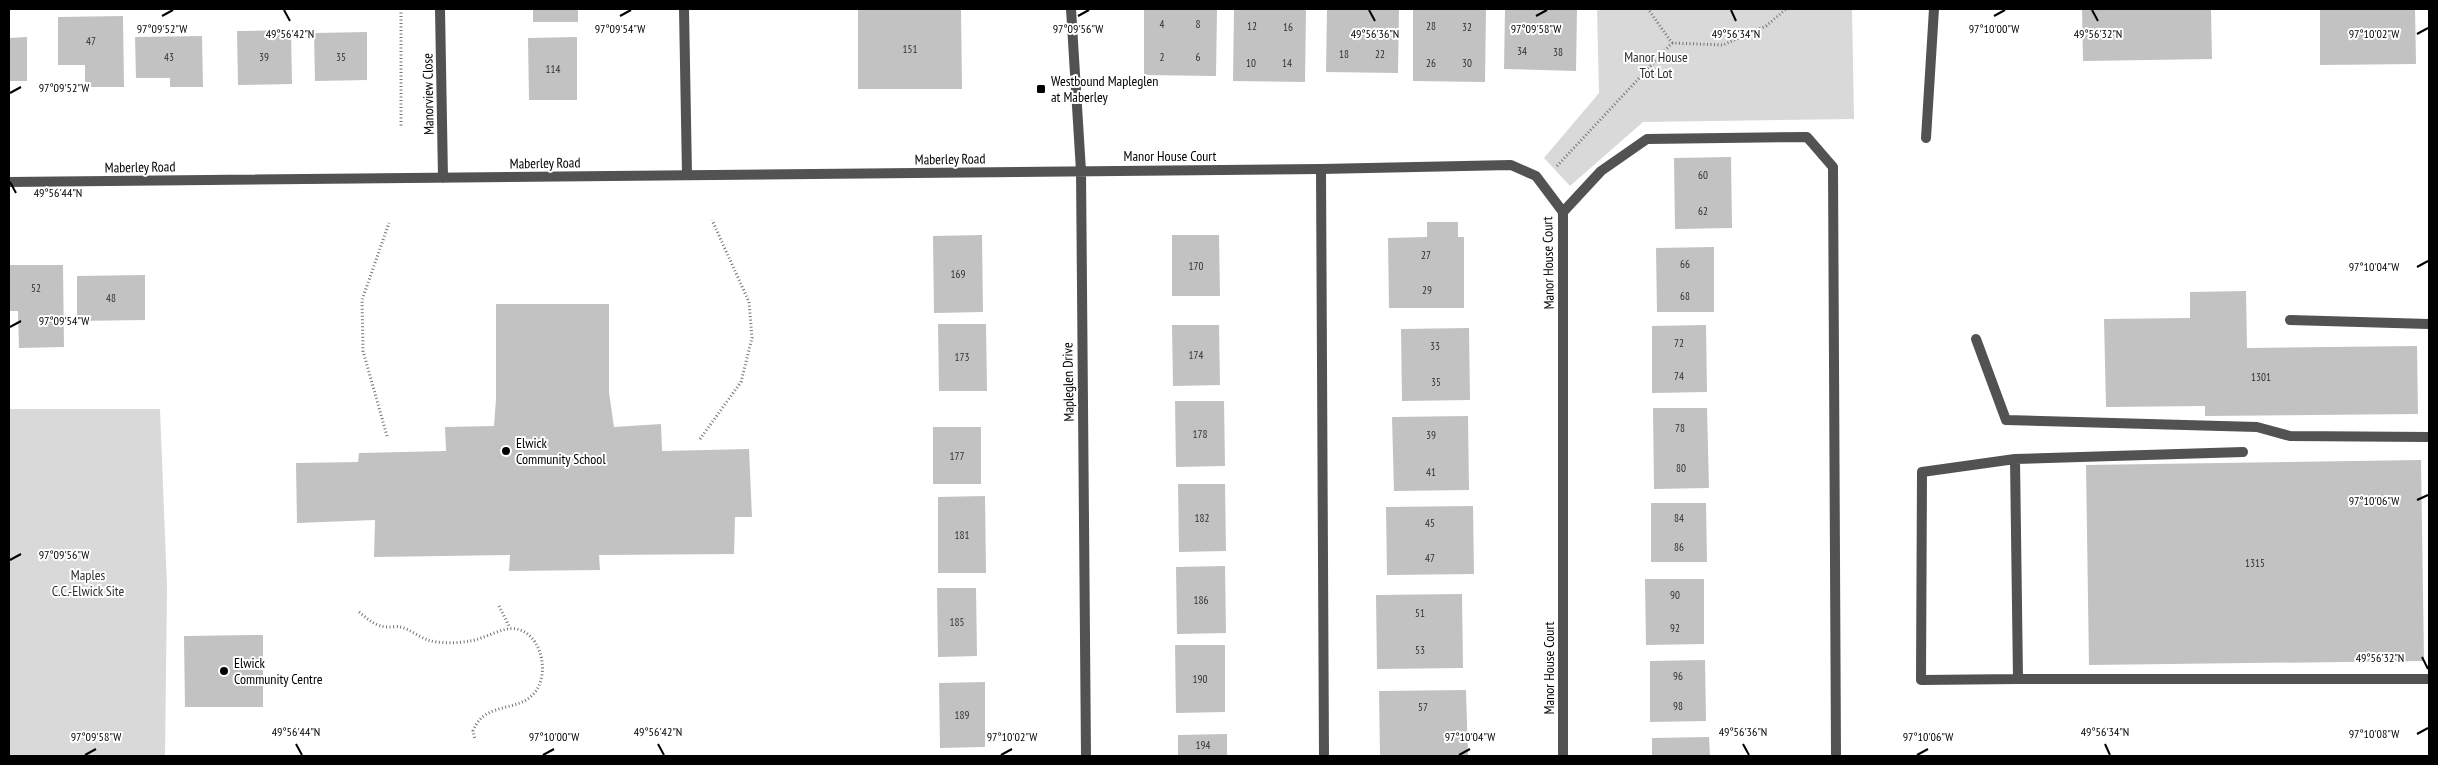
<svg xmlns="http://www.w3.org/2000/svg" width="2438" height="765" font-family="'PT Sans Narrow',sans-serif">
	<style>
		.green { fill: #d9d9d9 }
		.building { fill: #c2c2c2 }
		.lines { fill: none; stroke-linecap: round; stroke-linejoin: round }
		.path { stroke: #747474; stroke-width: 3; stroke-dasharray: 1 2.5; stroke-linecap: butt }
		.service { stroke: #525252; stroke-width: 10 }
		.minor { stroke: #525252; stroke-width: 10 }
		.ticks { fill: none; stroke: #000; stroke-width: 2 }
		.poi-dot { fill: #000; stroke: #fff; stroke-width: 2 }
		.labels { text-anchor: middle; stroke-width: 4; stroke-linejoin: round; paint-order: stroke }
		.number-label { font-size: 11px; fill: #303030 }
		.park-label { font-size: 14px; fill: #303030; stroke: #fff }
		.poi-label { font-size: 14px; fill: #000; stroke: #fff; text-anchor: start }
		.street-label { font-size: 14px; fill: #000; stroke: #fff }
		.ticks-label { font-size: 12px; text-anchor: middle; fill: #000; stroke: #fff; stroke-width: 4; stroke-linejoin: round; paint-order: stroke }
	</style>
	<rect width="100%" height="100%" fill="#fff"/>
	<!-- green -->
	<path class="green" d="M1597,9H1852L1854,119L1643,122L1570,186L1544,158L1599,93Z
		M9,409H160L167,587L165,756H9Z"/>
	<!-- building -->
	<path class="building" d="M533,9H578V22H533Z
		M858,9H961L962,89H858Z
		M1144,9H1217L1216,76L1144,75Z
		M1234,9H1306L1305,82L1233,81Z
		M1327,9H1399L1398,73L1326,72Z
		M1413,9H1486L1485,82L1413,81Z
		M1505,9H1577L1576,71L1504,69Z
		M2082,9H2211L2212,59L2083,61Z
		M2320,9H2415L2416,64L2320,65Z
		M123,16L124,87H85V65H58V17Z
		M291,30L292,84L238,85L237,31Z
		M367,32V80L315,81L314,33Z
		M202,36L203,87H170V78H136L135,37Z
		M27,37V81H9V38Z
		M577,37V100H529L528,38Z
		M1731,157L1732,228L1675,229L1674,158Z
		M1427,222H1458V237H1464V308H1389L1388,238L1427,237Z
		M982,235L983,312L934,313L933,236Z
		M1172,235H1219L1220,296H1172Z
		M1714,247V312H1657L1656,248Z
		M9,265H63L64,347L19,348L18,311H9Z
		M145,275V320L77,321V276Z
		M2246,291L2247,348L2417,346L2418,414L2205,416V406L2106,407L2104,319L2190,318V292Z
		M496,304H609V392L614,427L661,424L662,451L749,449L752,517H735L734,554L599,555L600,570L509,571L510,555L374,557L375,520L297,523L296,463L358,462L359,453L446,451L445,427L494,426L496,399Z
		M938,324H986L987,391H939Z
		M1172,325H1219L1220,385L1173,386Z
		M1706,325L1707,392L1652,393V326Z
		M1469,328L1470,400L1402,401L1401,329Z
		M1175,401H1224L1225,466L1176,467Z
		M1653,408H1707L1709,488L1654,489Z
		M1468,416L1469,490L1394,491L1392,417Z
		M933,427H981V484H933Z
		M2421,460L2424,661L2089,665L2086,465Z
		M1178,484H1225L1226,551L1179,552Z
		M985,496L986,573H938V497Z
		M1651,503H1706L1707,562H1651Z
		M1473,506L1474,574L1387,575L1386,507Z
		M1225,566L1226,633L1177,634L1176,567Z
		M1645,579H1704V644L1646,645Z
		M937,588H976L977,656L938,657Z
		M1462,594L1463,668L1377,669L1376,595Z
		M263,635V707H185L184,636Z
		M1175,645H1225V712L1176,713Z
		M1705,660L1706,721L1650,722V661Z
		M985,682V747L940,748L939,683Z
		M1466,690L1468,756H1380L1379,691Z
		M1227,734V756H1178V735Z
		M1709,737L1710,756H1652V738Z"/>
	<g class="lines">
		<!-- path -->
		<path class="path" d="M401,9V128
			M1672,43L1723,45L1766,26L1786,9
			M1557,166L1672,43L1648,9
			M387,436L363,351L362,300L389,223
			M700,439L741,382L752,338L749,302L712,220
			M499,606L510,628
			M359,612C369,620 376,627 389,627C392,627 397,626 400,627C410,629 419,637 428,640C439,644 458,643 470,641C485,639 503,626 517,629C538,634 546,661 541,680C530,718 486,696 473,731L475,739"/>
		<!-- service -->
		<path class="service" d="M684,9L687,175
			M1926,138L1934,9
			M1321,169L1324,756
			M1563,212L1601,171L1647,139L1807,137L1833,167L1836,756
			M2290,320L2429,324
			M1976,339L2006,420L2257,427L2290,436L2429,437
			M2015,459L1922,472L1921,680L2018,679L2015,459L2243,452
			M2018,679H2429"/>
		<!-- minor -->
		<path class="minor" d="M440,9L443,178
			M1071,9L1081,171L1086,756
			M9,182L1321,169L1511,165L1536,176L1563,212V756"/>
	</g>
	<!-- ticks -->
	<path class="ticks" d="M284,10L290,21M1369,10L1375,21M1731,10L1736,21M2092,10L2098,21M162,16L173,10M620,16L631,10M1078,16L1089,10M1536,16L1547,10M1994,16L2005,10M2417,34L2428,28M10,93L21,87M10,182L16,193M2417,267L2428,261M10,327L21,321M2417,500L2428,495M10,560L21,554M2422,657L2428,669M2417,734L2428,728M296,744L302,755M658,744L664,755M1743,744L1749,755M2105,744L2110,755M85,755L96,749M543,755L554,749M1001,755L1012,749M1459,755L1470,749M1917,755L1928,749"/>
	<!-- markers -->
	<g class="poi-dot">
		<rect x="1036" y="84" width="10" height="10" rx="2.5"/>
		<circle cx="506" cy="451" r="5"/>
		<circle cx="224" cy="671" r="5"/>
	</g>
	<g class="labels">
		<!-- number labels -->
		<g class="number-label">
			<text x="1162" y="28">4</text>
			<text x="1198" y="28">8</text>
			<text x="1252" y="30">12</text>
			<text x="1431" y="30">28</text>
			<text x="1288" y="31">16</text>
			<text x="1467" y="31">32</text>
			<text x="91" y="45">47</text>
			<text x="910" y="53">151</text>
			<text x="1522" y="55">34</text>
			<text x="1558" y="56">38</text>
			<text x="1344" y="58">18</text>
			<text x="1380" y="58">22</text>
			<text x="169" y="61">43</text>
			<text x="264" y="61">39</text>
			<text x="341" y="61">35</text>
			<text x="1162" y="61">2</text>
			<text x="1198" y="61">6</text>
			<text x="1251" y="67">10</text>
			<text x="1287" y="67">14</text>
			<text x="1431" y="67">26</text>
			<text x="1467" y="67">30</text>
			<text x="553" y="73">114</text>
			<text x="1703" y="179">60</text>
			<text x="1703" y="215">62</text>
			<text x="1426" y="259">27</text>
			<text x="1685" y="268">66</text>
			<text x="1196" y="270">170</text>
			<text x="958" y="278">169</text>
			<text x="36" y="292">52</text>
			<text x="1427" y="294">29</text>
			<text x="1685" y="300">68</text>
			<text x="111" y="302">48</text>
			<text x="1679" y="347">72</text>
			<text x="1435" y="350">33</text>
			<text x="1196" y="359">174</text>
			<text x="962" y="361">173</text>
			<text x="1679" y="380">74</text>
			<text x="2261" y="381">1301</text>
			<text x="1436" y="386">35</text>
			<text x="1680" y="432">78</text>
			<text x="1200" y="438">178</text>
			<text x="1431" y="439">39</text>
			<text x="957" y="460">177</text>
			<text x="1681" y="472">80</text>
			<text x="1431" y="476">41</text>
			<text x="1202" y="522">182</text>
			<text x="1679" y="522">84</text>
			<text x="1430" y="527">45</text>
			<text x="962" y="539">181</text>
			<text x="1679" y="551">86</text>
			<text x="1430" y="562">47</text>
			<text x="2255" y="567">1315</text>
			<text x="1675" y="599">90</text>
			<text x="1201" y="604">186</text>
			<text x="1420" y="617">51</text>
			<text x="957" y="626">185</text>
			<text x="1675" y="632">92</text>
			<text x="1420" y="654">53</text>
			<text x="1678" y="680">96</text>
			<text x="1200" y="683">190</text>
			<text x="1678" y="710">98</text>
			<text x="1423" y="711">57</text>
			<text x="962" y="719">189</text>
			<text x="1203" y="749">194</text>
		</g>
		<!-- park labels -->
		<g class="park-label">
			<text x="1656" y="62">Manor House<tspan x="1656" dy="16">Tot Lot</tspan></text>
			<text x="88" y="580">Maples<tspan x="88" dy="16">C.C.-Elwick Site</tspan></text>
		</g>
		<!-- poi labels -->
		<g class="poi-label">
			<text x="1051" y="86">Westbound Mapleglen<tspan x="1051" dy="16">at Maberley</tspan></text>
			<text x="516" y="448">Elwick<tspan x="516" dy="16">Community School</tspan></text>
			<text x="234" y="668">Elwick<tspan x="234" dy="16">Community Centre</tspan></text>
		</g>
		<!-- street labels -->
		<g class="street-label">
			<text transform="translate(428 94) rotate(-91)" y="5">Manorview Close</text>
			<text x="1170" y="161">Manor House Court</text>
			<text transform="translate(950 159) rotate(-1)" y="5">Maberley Road</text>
			<text transform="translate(545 163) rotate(-1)" y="5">Maberley Road</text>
			<text transform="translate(140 167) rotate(-1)" y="5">Maberley Road</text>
			<text transform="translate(1548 263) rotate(-91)" y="5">Manor House Court</text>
			<text transform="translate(1068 382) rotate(-91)" y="5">Mapleglen Drive</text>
			<text transform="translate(1549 668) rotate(-90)" y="5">Manor House Court</text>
		</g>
	</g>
	<g class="ticks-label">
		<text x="162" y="33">97°09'52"W</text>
		<text x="620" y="33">97°09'54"W</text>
		<text x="1078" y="33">97°09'56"W</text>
		<text x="1536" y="33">97°09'58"W</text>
		<text x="1994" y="33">97°10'00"W</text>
		<text x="290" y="38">49°56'42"N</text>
		<text x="1375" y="38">49°56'36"N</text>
		<text x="1736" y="38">49°56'34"N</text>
		<text x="2098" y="38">49°56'32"N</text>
		<text x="2374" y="38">97°10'02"W</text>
		<text x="64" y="92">97°09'52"W</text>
		<text x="58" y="197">49°56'44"N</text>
		<text x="2374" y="271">97°10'04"W</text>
		<text x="64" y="325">97°09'54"W</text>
		<text x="2374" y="505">97°10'06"W</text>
		<text x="64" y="559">97°09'56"W</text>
		<text x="2380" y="662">49°56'32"N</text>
		<text x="296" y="736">49°56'44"N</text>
		<text x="658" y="736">49°56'42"N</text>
		<text x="1743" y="736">49°56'36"N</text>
		<text x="2105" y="736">49°56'34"N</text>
		<text x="2374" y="738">97°10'08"W</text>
		<text x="96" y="741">97°09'58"W</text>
		<text x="554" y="741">97°10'00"W</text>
		<text x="1012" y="741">97°10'02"W</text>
		<text x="1470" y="741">97°10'04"W</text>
		<text x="1928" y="741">97°10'06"W</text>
	</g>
	<!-- border -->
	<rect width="2438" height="765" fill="none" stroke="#000000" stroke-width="20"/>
</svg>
